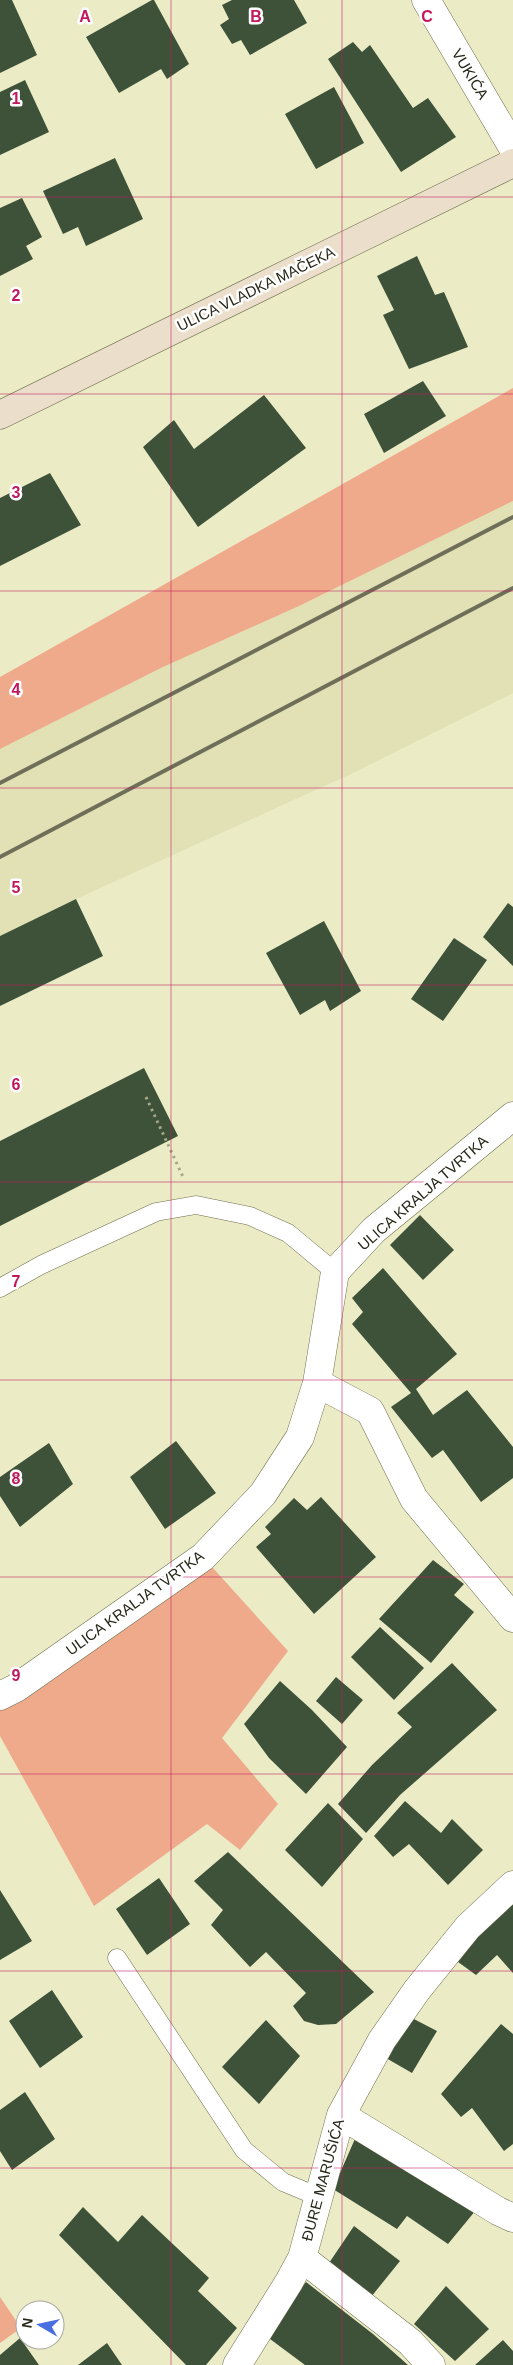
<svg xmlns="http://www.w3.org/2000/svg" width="513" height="2365" font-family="Helvetica,sans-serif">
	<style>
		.built { fill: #e1e1b5 }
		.green { fill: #efaa8c }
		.building { fill: #3d5239 }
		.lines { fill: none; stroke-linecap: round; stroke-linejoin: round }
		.service-casing { stroke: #6f6f4e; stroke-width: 19 }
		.minor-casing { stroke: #6f6f4e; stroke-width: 29 }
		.secondary-casing { stroke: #6f6f4e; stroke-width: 29 }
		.path { stroke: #a6a689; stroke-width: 3; stroke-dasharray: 2.5 4; stroke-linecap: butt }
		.service { stroke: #fff; stroke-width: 18 }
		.minor { stroke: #fff; stroke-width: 28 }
		.secondary { stroke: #ebdeca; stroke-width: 28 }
		.rail { stroke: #6f6f59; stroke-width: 4 }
		.grid { fill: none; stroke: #c2185b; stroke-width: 1; stroke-opacity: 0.55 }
		.labels { text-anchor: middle; stroke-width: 5; stroke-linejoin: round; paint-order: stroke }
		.street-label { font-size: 15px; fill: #28281a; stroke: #fff }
		.grid-label { font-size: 16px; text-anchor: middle; font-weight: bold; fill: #c2185b; stroke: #fff; stroke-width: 5; stroke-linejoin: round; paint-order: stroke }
	</style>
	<rect width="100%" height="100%" fill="#ebebc6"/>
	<!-- built -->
	<path class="built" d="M513,501V693L351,774L76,899L0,936V749L163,667L299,606Z"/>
	<!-- green -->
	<path class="green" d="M513,388V501L299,606L163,667L0,749V677Z
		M203,1557L288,1651L222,1738L278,1804L240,1850L207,1824L94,1906L0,1736V1708Z
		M0,2297L21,2328L0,2343Z"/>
	<!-- building -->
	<path class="building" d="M0,0H12L37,55L0,73Z
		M152,0H154L189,64L167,79L161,69L119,93L86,37Z
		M232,0H294L307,23L250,55L241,40L232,44L220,25L229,19L222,5Z
		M353,42L362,52L370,45L413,108L428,98L456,137L401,172L328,59Z
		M25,80L49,132L0,155V92Z
		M334,87L364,143L316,169L285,114Z
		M115,158L143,219L86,246L78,227L63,234L43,191Z
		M22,198L42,237L26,246L33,259L0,276V208Z
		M417,256L435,295L444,292L468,347L409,369L383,315L394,310L377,276Z
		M423,381L446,416L384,453L364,414Z
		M264,395L306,448L198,527L143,447L174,420L194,449Z
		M50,473L81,525L0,566V498Z
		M76,899L103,956L0,1006V936Z
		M508,903L513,907V966L483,937Z
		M324,921L361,991L330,1011L325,1000L300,1015L266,953Z
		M454,938L487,960L443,1021L411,999Z
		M144,1068L178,1136L0,1226V1141Z
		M420,1215L454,1250L423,1280L390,1245Z
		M383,1268L457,1354L416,1389L433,1415L467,1390L513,1447V1478L481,1502L443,1450L432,1458L391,1407L411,1393L352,1324L363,1312L352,1298Z
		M176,1441L216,1493L165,1529L130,1477Z
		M49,1443L73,1484L20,1527L0,1496V1477Z
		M321,1497L376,1557L314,1614L256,1547L271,1534L265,1527L294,1498L307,1510Z
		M433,1560L464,1584L454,1595L474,1612L431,1663L379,1619Z
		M380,1627L424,1668L394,1700L351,1657Z
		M452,1663L497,1710L400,1795L366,1833L338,1804L372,1765L412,1727L397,1713Z
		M336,1677L363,1700L342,1724L316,1701Z
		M280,1681L312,1710L347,1747L306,1794L269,1758L244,1724Z
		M405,1801L441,1833L452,1819L483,1850L448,1885L409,1844L393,1857L374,1836Z
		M328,1803L363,1839L322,1887L285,1850Z
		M228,1852L374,1992L336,2024L318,2025L304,2021L293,2006L306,1993L266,1952L250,1967L211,1925L223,1910L194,1881Z
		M159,1878L190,1924L147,1955L116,1909Z
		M0,1890L32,1941L0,1960Z
		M513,1896V1973L497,1955L476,1975L454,1959Z
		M52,1990L83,2037L40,2068L9,2021Z
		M410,2017L437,2031L412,2073L386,2058Z
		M266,2020L300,2056L259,2104L222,2067Z
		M501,2024L513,2034V2144L504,2151L472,2108L461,2117L441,2094Z
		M25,2092L55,2139L12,2170L0,2151V2110Z
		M358,2132L476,2210L448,2244L407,2216L397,2229L333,2189Z
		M83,2207L118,2242L142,2215L209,2278L198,2291L237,2328L206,2365H186L59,2235Z
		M354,2226L400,2261L371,2297L329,2263Z
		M306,2282L373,2334L408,2365H305L266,2336Z
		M446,2286L489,2329L455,2361L414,2324Z
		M20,2338L39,2365H0V2355Z
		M503,2340L513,2351V2365H475Z
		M107,2343L122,2365H78Z"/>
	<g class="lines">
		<!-- service casing -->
		<g class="service-casing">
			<path id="service" d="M0,1288L41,1265L156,1212L196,1205L250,1216L288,1233L335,1272
				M117,1958L244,2150L283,2182L319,2197"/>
		</g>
		<!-- minor casing -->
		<g class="minor-casing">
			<path id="minor" d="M426,0L513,148
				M317,1383L370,1411L414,1499L513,1618
				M0,1696L16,1688L203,1557L263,1494L300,1437L317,1383L335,1272L374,1230L513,1116
				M341,2115L498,2211L513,2218
				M302,2258L410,2342L431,2365
				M237,2365L289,2282L302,2258L341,2115L382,2040L417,1990L468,1927L513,1885"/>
		</g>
		<!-- secondary casing -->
		<g class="secondary-casing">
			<path id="secondary" d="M0,415L513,163"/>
		</g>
		<!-- path -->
		<path class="path" d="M146,1097L184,1179"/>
		<!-- service -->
		<use href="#service" class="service"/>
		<!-- minor -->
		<use href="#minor" class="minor"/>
		<!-- secondary -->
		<use href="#secondary" class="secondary"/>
		<!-- rail -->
		<path class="rail" d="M0,783L513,517
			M0,857L513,588"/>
	</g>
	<!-- grid -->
	<path class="grid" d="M171,0V2365M342,0V2365M0,197H513M0,394H513M0,591H513M0,788H513M0,985H513M0,1182H513M0,1380H513M0,1577H513M0,1774H513M0,1971H513M0,2168H513"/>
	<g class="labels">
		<!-- street labels -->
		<g class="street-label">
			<text transform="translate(470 74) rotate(59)" y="5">VUKIĆA</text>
			<text transform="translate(256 289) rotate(-26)" y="5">ULICA VLADKA MAČEKA</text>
			<text transform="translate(423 1193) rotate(-41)" y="5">ULICA KRALJA TVRTKA</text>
			<text transform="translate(135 1603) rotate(-36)" y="5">ULICA KRALJA TVRTKA</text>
			<text transform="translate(323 2180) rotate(-75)" y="5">ĐURE MARUŠIĆA</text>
		</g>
	</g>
	<g class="grid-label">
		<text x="85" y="22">A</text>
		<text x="256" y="22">B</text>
		<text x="427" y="22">C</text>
		<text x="16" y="104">1</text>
		<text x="16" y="301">2</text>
		<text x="16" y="498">3</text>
		<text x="16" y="695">4</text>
		<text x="16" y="893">5</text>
		<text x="16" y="1090">6</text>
		<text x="16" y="1287">7</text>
		<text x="16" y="1484">8</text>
		<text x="16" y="1681">9</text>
	</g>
	<!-- north arrow -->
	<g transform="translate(40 2325) rotate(279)"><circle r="24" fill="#ffffff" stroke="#a9a9a3"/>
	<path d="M0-4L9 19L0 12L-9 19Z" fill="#496ee1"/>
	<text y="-8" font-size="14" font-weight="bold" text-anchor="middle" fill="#28281a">N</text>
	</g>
</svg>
